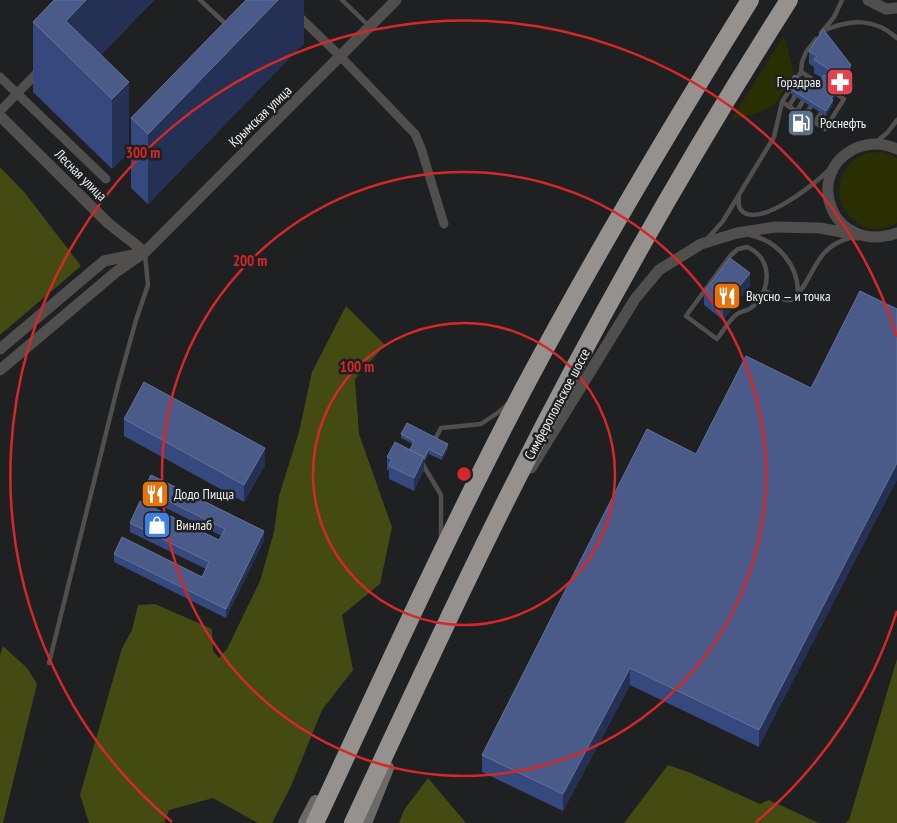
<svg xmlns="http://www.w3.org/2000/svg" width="897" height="823" font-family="'PT Sans Narrow',sans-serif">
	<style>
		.green { fill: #2a2f02 }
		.forest { fill: #434b12 }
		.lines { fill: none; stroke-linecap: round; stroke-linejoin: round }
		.service { stroke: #514f4e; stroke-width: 4.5 }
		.minor { stroke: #514f4e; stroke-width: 9 }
		.tertiary { stroke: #514f4e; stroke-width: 11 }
		.secondary { stroke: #6c6a68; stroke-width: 14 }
		.motorway { stroke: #95918e; stroke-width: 18 }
		.wall { fill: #36497e }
		.shaded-wall { fill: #243154 }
		.building { fill: #4a5b8a; stroke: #63729a }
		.ring { fill: none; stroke: #d62828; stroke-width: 2.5 }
		.labels { text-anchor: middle; stroke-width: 5; stroke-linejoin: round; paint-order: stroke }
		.poi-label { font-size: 14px; fill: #eeeff1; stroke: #1e2022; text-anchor: start }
		.street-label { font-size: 14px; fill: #eeeff1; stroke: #1e2022 }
		.centre { fill: #d62828; stroke: #1e2022; stroke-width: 2.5 }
		.ring-label { font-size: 15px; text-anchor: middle; font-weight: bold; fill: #d62828; stroke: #1e2022; stroke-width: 5; stroke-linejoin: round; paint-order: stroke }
	</style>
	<rect width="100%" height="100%" fill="#1e2022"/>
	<!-- green -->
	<path class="green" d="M783,37L785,38L793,70L792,78L775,104L761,112L731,120Z
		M882,152L897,158V223C860,245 822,200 848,166C852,161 860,155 867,153C871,152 877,153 882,152Z"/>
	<!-- forest -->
	<path class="forest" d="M0,167L25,193L81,266L0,335Z
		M346,306L385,345L355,379L359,434L392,527L380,584L342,615L353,670L322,710L291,786L272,823H258L213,798L169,810L164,823H89L80,795L122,648L132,630L138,605L155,604L212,629L213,651L219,658L227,649L260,581L274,532L279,496L299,432L312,372Z
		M3,646L27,668L37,684L3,823H0V655Z
		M897,659V823H845L849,820Z
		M668,765L691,773L760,804L769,800L819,823H624Z
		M428,778L466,823H399L404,810Z"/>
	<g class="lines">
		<!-- service -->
		<path class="service" d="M200,0L228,26
			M342,0L369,26
			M825,30C851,19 875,18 897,38
			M821,33L834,17L842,0
			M801,72L823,86
			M782,102L825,129L844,99L832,91
			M789,106L795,96
			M797,111L803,101
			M805,116L811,106
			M815,122L821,113
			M876,142L887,133L897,120
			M739,198C738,203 738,208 743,212C763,226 814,184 828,171
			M750,235C778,241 798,265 798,293
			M708,238L723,221L774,137L782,102L801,72L802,62L806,52L816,39
			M747,247C773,258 772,291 751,308C747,311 741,311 737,314C729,320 723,331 717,339L686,316L730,256L738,249Z
			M765,291L785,300H792C816,279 812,248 850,238
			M434,441L441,428L481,424L499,412L509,403
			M422,463L441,495V538
			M49,663L118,385L136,320L148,285L145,254"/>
		<!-- minor -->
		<path class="minor" d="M282,0L341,57L415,134L421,148L444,224
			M0,77L106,179
			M0,111L40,70"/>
		<!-- tertiary -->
		<path class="tertiary" d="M868,0L886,9L897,8
			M0,116L108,223L145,252
			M897,149C884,143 870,142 856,148C801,174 833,256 897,233
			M0,349L104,261L138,254
			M0,370L116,272L145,252L396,0
			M531,468L635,299L659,270L701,244L737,233L775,227L820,228L858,235"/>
		<!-- secondary -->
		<path class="secondary" d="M305,823L316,802
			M365,823L387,768"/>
		<!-- motorway -->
		<path class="motorway" d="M315,823C383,677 449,531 524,388C594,256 671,127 750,0
			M353,823C397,728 441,633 487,539C577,355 679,172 789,0"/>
	</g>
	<!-- wall -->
	<path class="wall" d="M54,0H154L101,55L129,152L112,169L33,92V22Z
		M304,0V43L148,204L131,188V118Z
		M809,51L851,78L843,91L839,89L833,100V104L826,116L787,91V87L816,89L822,78L814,73V67L809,64Z
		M750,286L723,320L704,305V292Z
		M811,388L759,747L630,685L563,811L482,772V755L696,454Z
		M124,419L265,465L244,502L124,436Z
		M401,434L448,448L442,460L429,454L424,463V470L414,491L389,479V470H387V457L410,450L413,444L401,438Z
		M144,489L264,540L226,618L114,562V554L202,577L206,569L130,532V523L219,540L222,536L144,497Z"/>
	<!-- shaded-wall -->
	<path class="shaded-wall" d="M86,0H154L84,72L66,21Z
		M278,0H304V43L148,204V134Z
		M851,65V78L843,91V78Z
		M129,82V152L112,169V99Z
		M839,85V89L831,103V99Z
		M833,100V104L826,116V111Z
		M750,273V286L723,320V307Z
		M448,444V448L442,460V456Z
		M265,448V465L244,502V485Z
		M429,449V454L424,463V470L414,491V478L424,457Z
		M897,463V480L759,747V730Z
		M264,531V540L226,618V609Z
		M630,668V685L563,811V794Z"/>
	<!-- building -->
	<path class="building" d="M54,0H86L66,21L129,82L112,99L33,22Z
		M246,0H278L148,134L131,118Z
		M823,29L851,65L843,78L814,60L817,56L809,51Z
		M794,75L816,89L824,75L839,85L831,99L833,100L826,111L787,87Z
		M730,258L750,273L723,307L704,292Z
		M860,291L897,309V463L759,730L630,668L563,794L482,755L647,429L696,454L746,356L811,388Z
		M144,382L265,448L244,485L124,419Z
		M407,423L448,444L442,456L429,449L424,459V457L410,450L414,441L401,434Z
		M395,442L424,457L414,478L389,466L392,459L387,457Z
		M151,475L264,531L226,609L114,554L122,537L202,577L209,562L130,523L140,501L219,540L225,529L144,489Z"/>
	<!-- distance rings -->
	<g class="ring">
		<circle cx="464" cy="474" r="151"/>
		<circle cx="464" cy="474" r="302"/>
		<path d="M897 611A454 454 0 0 1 756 822M172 822A454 454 0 1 1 897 337"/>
	</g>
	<!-- icons -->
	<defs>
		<g id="pharmacy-square" transform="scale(1.4375)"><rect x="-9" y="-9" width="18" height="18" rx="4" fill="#e0444e" stroke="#1e2022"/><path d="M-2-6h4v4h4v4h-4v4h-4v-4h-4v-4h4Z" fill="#fff"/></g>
		<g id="fuel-square" transform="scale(1.4375)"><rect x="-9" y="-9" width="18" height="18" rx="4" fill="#5c6f8a" stroke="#1e2022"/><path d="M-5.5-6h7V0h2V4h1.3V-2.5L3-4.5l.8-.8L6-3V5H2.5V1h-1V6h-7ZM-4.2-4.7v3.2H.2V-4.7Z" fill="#fff"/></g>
		<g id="restaurant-square" transform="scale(1.4375)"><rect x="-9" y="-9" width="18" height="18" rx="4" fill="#e8710a" stroke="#1e2022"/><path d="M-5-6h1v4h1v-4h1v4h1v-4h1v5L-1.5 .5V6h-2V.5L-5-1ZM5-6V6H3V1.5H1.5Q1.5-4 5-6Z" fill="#fff"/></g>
		<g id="shop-square" transform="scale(1.4375)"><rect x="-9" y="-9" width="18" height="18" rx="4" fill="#3f7fe0" stroke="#1e2022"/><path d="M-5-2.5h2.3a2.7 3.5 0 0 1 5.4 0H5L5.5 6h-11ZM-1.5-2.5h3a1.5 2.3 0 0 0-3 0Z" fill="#fff"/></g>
	</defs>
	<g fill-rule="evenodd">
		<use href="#pharmacy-square" x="840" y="82"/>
		<use href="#fuel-square" x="801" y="123"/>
		<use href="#restaurant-square" x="727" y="296"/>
		<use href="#restaurant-square" x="155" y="494"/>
		<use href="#shop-square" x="157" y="525"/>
	</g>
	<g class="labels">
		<!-- poi labels -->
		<g class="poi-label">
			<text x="821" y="87" text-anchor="end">Горздрав</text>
			<text x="820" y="128">Роснефть</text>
			<text x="746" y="301">Вкусно — и точка</text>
			<text x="174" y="499">Додо Пицца</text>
			<text x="176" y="530">Винлаб</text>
		</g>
		<!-- street labels -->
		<g class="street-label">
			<text transform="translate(260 116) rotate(-44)" y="5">Крымская улица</text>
			<text transform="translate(81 175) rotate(45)" y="5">Лесная улица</text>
			<text transform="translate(557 404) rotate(-62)" y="5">Симферопольское шоссе</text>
		</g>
	</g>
	<circle cx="464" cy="474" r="8" class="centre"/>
	<g class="ring-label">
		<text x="143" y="158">300 m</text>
		<text x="250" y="266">200 m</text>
		<text x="357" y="372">100 m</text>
	</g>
</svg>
